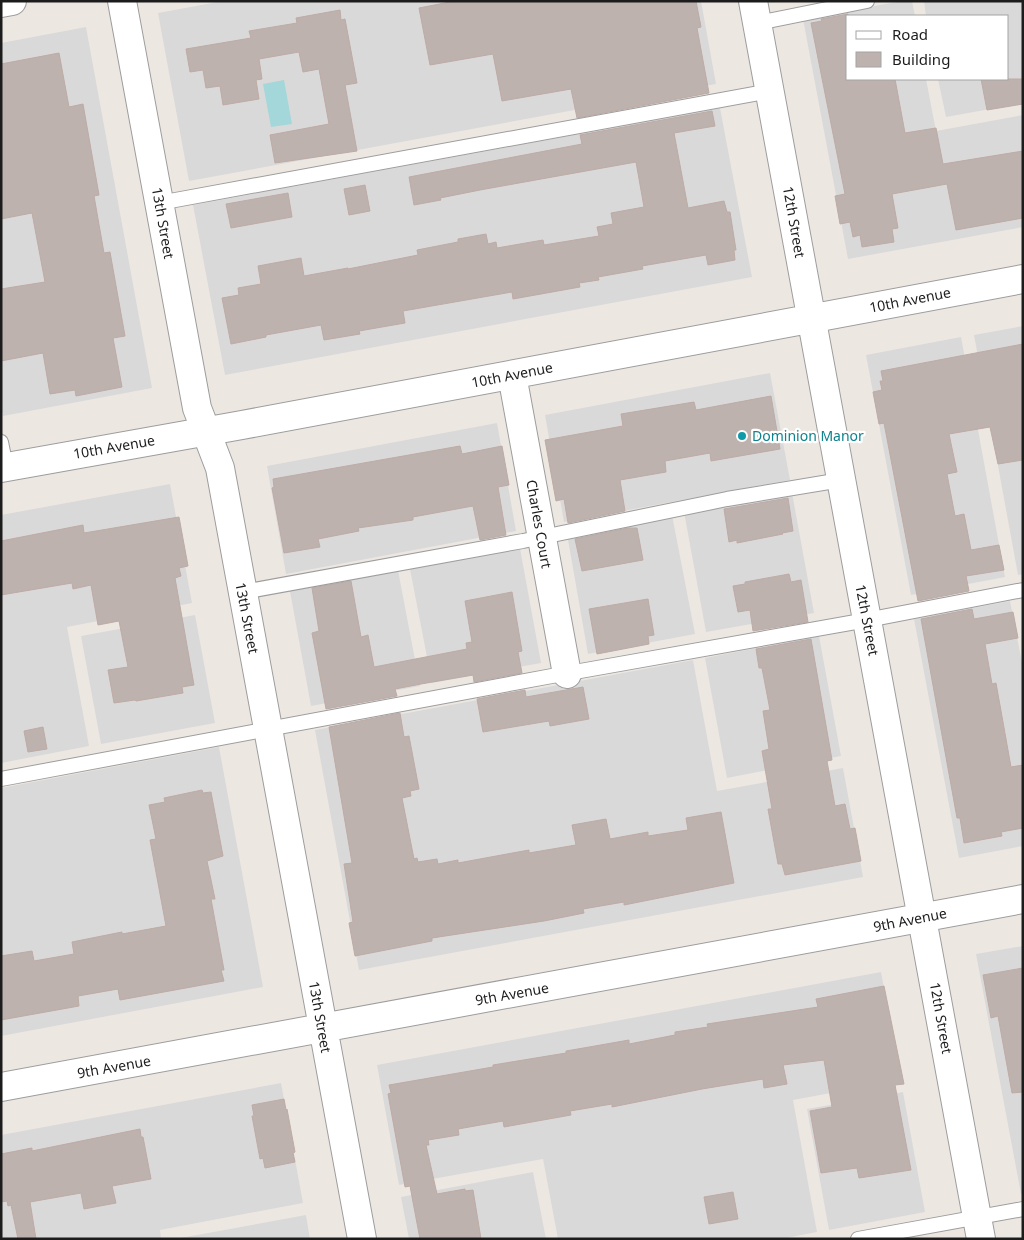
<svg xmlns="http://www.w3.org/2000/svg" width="1024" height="1240" font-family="'Noto Sans',sans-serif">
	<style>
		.residential { fill: #dad9d9 }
		.water { fill: #a3d7d9 }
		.building { fill: #bdb2ae; stroke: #beaba5 }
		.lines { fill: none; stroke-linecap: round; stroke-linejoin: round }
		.service-casing { stroke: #9d9d9d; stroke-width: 16 }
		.minor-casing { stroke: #9d9d9d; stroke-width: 30 }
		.service { stroke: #fff; stroke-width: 14 }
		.minor { stroke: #fff; stroke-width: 28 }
		.culture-dot { fill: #0f9aa8; stroke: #fff; stroke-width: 2 }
		.labels { text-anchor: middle; stroke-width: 4.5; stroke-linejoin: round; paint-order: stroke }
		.street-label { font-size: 14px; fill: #1c1c1c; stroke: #fff }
		.culture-label { font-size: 14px; fill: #0d838f; stroke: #fff; text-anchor: start }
	</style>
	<rect width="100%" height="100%" fill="#ede7e2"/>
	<!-- residential -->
	<path class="residential" d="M223,1H701L716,84L189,181L158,13Z
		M902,1H912L915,16H848V79H926L936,131L1023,115V227L848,259L803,19Z
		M924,1H1023V103L946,117L938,79H1008V16H926Z
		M86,27L152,388L3,416L1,406V43Z
		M720,108L752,277L225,375L193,205Z
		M1023,326V574L1018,575L974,335Z
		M961,337L1005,577L911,595L866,355Z
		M770,373L790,480L564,522L545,415Z
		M497,423L516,531L286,574L267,466Z
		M170,484L192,603L67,627L89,746L1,763V515Z
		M792,493L814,613L706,632L684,512Z
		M672,515L695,634L588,654L567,534Z
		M519,543L541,663L432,683L409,564Z
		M397,565L420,686L311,706L289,586Z
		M1010,601L1023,668V846L959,858L914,619Z
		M195,615L215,723L101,744L81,636Z
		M819,636L841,756L727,778L705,658Z
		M693,660L717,791L843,768L863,877L359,970L315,730Z
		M219,747L263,987L1,1036V788Z
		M1023,946V1194H1021L976,954Z
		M881,972L901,1080L793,1100L817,1232L781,1239H558L543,1159L399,1185L377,1065Z
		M281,1083L303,1203L160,1230L161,1239H1V1135Z
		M903,1092L925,1212L829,1230L807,1109Z
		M533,1172L546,1239H409L401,1197Z
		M306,1215L310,1239H175Z"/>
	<!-- water -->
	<path class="water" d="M284,80L292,124L271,127L263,84Z"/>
	<!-- building -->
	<path class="building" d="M455,1H696L701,27L697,28L709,93L577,118L571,89L502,101L493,54L430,65L419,8Z
		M340,10L341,20L345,19L357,83L345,85L357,151L275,163L270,135L329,124L319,69L303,72L299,52L259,59L262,79L256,80L259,99L223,105L220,86L206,88L203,70L190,72L186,49L251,38L249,31L297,23L296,18Z
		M848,14V79H895L905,133L936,128L943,164L1023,151V218L956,230L947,184L892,194L898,228L892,229L894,242L862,247L860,235L853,237L850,222L840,224L835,196L845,194L811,23L822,21L821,19Z
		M59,53L69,107L83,104L99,195L94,196L104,253L110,252L125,336L113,338L122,387L76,396L75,390L50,394L43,353L1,361V289L45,282L32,213L1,219V64Z
		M981,79H1023V104L987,110Z
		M712,111L715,126L674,133L688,208L724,201L727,212H730L736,250H734L735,260L708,265L706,255L642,266L643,269L598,277L599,280L579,283L580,287L513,299L512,292L403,311L405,323L359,331L360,334L324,340L321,325L266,335V337L231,344L222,298L239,295L238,288L261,284L258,266L301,258L304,276L348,268V269L418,255L417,250L458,242V239L486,234L488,244L496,242L497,248L543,240L544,245L599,236L597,227L613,224L611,213L644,207L636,162L480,190L440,198L441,200L414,205L409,177L582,144L580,135Z
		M365,185L370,211L349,215L344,189Z
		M288,193L292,217L231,228L226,204Z
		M1023,344V460L998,464L990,427L949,434L957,472L947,474L955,516L964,514L971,550L999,545L1004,570L966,576L969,591L918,601L884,423L879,424L873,392L882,390L880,381H883L881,371Z
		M771,396L780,449L711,461L710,453L665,461L666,472L620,480L625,511L568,523L564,499L556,501L545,440L623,426L621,414L694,402L696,410Z
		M460,446L462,454L502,446L509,485L498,487L506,535L480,540L473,506L413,517V520L358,528L359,531L318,539L320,547L284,553L272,488L274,487L273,479Z
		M788,498L793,531L782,533L783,534L737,543V540L729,542L724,509Z
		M179,517L188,566L179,568L181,576L175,578L194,685L182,687L183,693L136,701L135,700L114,703L108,670L128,667L119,621L98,625L91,585L73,589L72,583L1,595V541L83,525L84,533Z
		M628,528H637L643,560L582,571L575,539Z
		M789,574L791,582L801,580L808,622L753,631L750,610L738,612L733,586L745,584V582Z
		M351,581L361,637L368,635L374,667L467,649L466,643L472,642L465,601L512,592L522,651L518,652L522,673L474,682L473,675L421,684L395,689L397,696L326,709L312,633L319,631L312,588Z
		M648,599L654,635L648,636L649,644L597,654L589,609Z
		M972,609L974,619L1013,612L1018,638L985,644L992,684L996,683L1011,767L1023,765V828L1001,832L1002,836L964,843L960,818H957L921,619Z
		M811,639L832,760L827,761L835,806L845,804L850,829L855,828L861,861L785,875L782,864H778L768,809H772L762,751L769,749L763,711L770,710L762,668H759L756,649Z
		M583,687L589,719L550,726L549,721L483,732L477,699L525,690L526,697Z
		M400,713L404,737L409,736L419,789L410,791L411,796L402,798L414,859L417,858L418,862L437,859L438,864L458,860V863L529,850V853L576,845L572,825L606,819L610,839L648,832V836L688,830L686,818L721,812L734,883L624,905V902L583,909L584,913L544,921L432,938V941L355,956L349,923L353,922L344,864L352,863L329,727Z
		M43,727L47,749L28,752L24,731Z
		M202,790L203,793L211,792L223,856L207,861L215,899H211L224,970H221L224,981L120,1000L118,989L78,996L79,1006L1,1020V956L32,951L34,961L74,954L72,942L122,932V934L166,926L150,840L156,839L149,805L165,802L164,798Z
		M1023,968V1092L1012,1093L998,1016L991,1018L983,975Z
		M884,986L904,1084L895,1085L911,1170L859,1178L857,1168L821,1173L810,1111L832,1107L824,1060L783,1065L787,1084L764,1088L763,1079L702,1089L612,1107V1104L570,1111L571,1115L504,1127L503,1121L458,1129L459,1135L428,1140L429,1145H426L437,1194L465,1189V1191L473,1190L481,1239H420L410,1186L405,1187L388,1094L391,1093L389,1085L493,1067V1065L566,1053V1051L595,1046L629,1040V1044L675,1035V1032L708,1027L707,1024L818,1007L816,999Z
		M284,1099L286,1110L287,1109L295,1152L293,1153L295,1162L265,1168L263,1158L260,1159L252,1116H254L252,1105Z
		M140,1129L141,1137H143L151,1179L112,1186L116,1203L84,1209L81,1193L30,1202L36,1239H18L11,1205L8,1206L7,1201L1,1202V1154L32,1148V1151Z
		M733,1192L738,1219L709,1224L704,1197Z"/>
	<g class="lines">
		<!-- service casing -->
		<g class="service-casing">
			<path id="service" d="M758,23L867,1
				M159,203L770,91
				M1,442L6,467
				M243,592L523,541L727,499L841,480
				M1,779L552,676L867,620L1023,590
				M858,1239L1023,1209"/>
		</g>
		<!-- minor casing -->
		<g class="minor-casing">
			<path id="minor" d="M122,1L197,408L220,468L362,1239
				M753,1L981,1239
				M1,3L12,1
				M512,375L567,674
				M1,468L242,425L1023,279
				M1,1087L1023,899"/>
		</g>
		<!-- service -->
		<use href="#service" class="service"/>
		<!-- minor -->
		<use href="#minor" class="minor"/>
	</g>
	<!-- markers -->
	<circle class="culture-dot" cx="742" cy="436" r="5"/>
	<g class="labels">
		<!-- street labels -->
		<g class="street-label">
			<text transform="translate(794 222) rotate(80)" y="5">12th Street</text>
			<text transform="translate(163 223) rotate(80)" y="5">13th Street</text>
			<text transform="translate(910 300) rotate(-11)" y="5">10th Avenue</text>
			<text transform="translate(512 375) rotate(-11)" y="5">10th Avenue</text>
			<text transform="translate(114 447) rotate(-10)" y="5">10th Avenue</text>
			<text transform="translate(539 524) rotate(80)" y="5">Charles Court</text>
			<text transform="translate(247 618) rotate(79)" y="5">13th Street</text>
			<text transform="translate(867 620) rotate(79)" y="5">12th Street</text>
			<text transform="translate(910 920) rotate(-11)" y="5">9th Avenue</text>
			<text transform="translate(512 994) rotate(-10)" y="5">9th Avenue</text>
			<text transform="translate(320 1017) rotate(80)" y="5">13th Street</text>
			<text transform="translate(941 1018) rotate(80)" y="5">12th Street</text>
			<text transform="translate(114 1067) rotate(-10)" y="5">9th Avenue</text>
		</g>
		<!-- culture labels -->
		<g class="culture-label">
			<text x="752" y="441">Dominion Manor</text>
		</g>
	</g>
	<!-- border -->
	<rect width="1024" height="1240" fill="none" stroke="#1c1c1c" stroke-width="5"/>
	<!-- legend -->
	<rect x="846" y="15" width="162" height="65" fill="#ffffff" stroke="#a4a4a4"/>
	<rect x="856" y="31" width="25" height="8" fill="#ffffff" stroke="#a4a4a4"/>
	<text x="892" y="40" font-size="15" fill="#1c1c1c">Road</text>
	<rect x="856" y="52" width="25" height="15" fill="#bdb2ae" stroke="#a4a4a4"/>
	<text x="892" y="65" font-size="15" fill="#1c1c1c">Building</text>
</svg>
